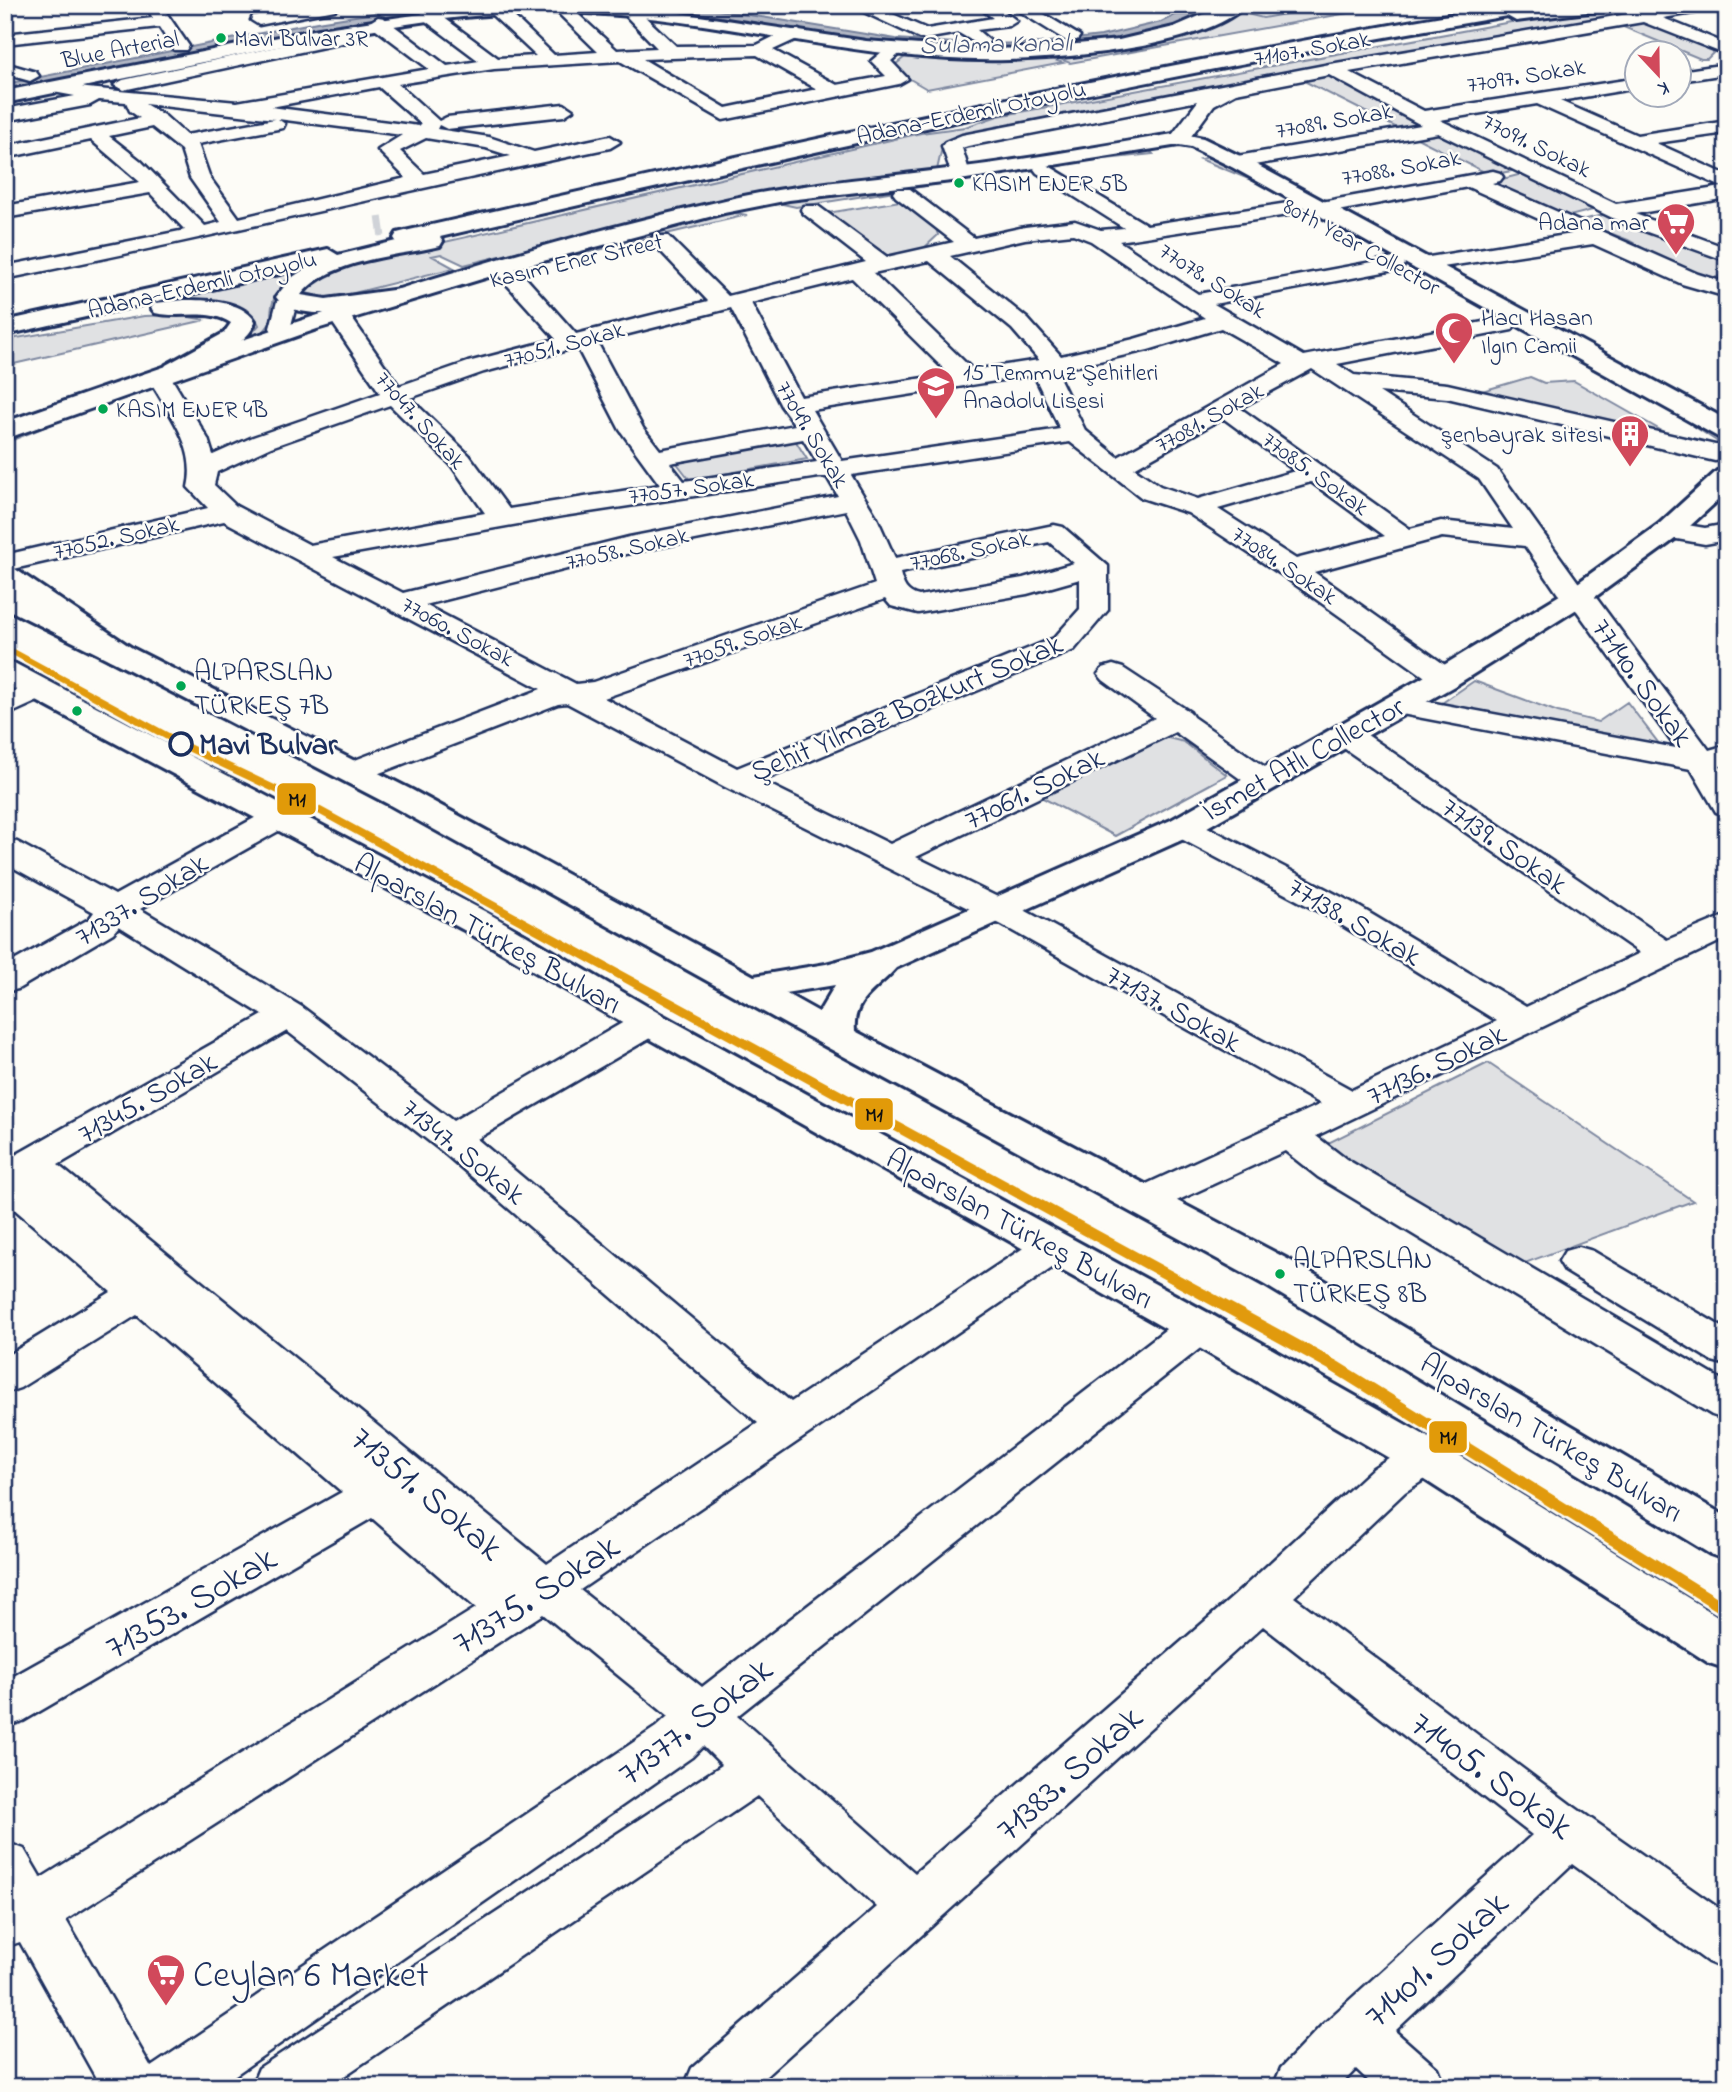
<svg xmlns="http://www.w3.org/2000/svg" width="1732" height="2092" font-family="'Indie Flower',sans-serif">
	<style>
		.green { fill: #e0e1e3; stroke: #7e88a0; stroke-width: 2 }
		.water { fill: #b3b8c5; stroke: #76819c; stroke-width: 2 }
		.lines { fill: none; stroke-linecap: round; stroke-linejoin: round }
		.highway-tunnel { stroke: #d0d3d8; stroke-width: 19; stroke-dasharray: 19 10; stroke-linecap: butt }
		.minor-casing { stroke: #1b2f5e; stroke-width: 5 }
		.major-casing { stroke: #1b2f5e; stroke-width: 6 }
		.highway-casing { stroke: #1b2f5e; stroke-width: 6 }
		.minor { fill: #fdfcf7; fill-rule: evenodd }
		.major { fill: #fdfcf7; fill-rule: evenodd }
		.highway { fill: #fdfcf7; fill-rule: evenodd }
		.metro-1-casing { stroke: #fdfcf7; stroke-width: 6 }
		.metro-1 { fill: #e19a09; fill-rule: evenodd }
		.bus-dot { fill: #00a651; stroke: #fdfcf7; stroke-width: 2.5 }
		.stop-dot { fill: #fdfcf7; stroke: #1b2f5e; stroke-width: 3.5 }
		.labels { text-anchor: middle; stroke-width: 5; stroke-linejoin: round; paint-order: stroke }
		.far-bus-label { font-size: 23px; fill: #1b2f5e; stroke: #fdfcf7; text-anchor: start }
		.far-street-label { font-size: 24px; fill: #1b2f5e; stroke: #fdfcf7 }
		.far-poi-label { font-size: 24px; fill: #1b2f5e; stroke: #fdfcf7; text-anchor: end }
		.far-water-label { font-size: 26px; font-style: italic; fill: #49587d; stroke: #fdfcf7 }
		.bus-label { font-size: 28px; fill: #1b2f5e; stroke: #fdfcf7; text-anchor: start }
		.street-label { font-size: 30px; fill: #1b2f5e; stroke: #fdfcf7 }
		.stop-label { font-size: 30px; font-weight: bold; fill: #1b2f5e; stroke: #fdfcf7; text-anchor: start }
		.near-street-label { font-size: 37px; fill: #1b2f5e; stroke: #fdfcf7 }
		.near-poi-label { font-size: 37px; fill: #1b2f5e; stroke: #fdfcf7; text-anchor: start }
		.line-badge { stroke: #fdfcf7; stroke-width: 2.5 }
		.pale-badge-label { font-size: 19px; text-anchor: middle; font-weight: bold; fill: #111 }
	</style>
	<rect width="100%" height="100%" fill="#fdfcf7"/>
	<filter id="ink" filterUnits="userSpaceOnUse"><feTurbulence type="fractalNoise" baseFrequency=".0143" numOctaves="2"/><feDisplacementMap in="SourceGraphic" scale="14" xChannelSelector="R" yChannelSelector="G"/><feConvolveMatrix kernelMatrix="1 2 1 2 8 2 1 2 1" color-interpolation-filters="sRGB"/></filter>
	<g filter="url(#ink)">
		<!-- green -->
		<path class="green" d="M1336,5H1392L1070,63L1052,56L1235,11L1263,18Z
			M1632,5H1688L952,140L943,143L937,170L733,198L464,265L441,254L432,256L454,268L330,299L306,293C317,276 335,270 353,263L921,133L965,127L998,116L1522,20Z
			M1641,20L1715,51L1707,59H1701L1616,24Z
			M1044,56L1063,63L927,89L891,68L905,57L943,60Z
			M1326,75L1429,126L1401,130L1300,79Z
			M1434,131L1517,170L1490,175L1411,135Z
			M1147,148L1153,154L1067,163L796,207L783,204L790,200L927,183Z
			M1215,156L1727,435V448L1680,417L1261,184L1200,159Z
			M1522,174L1593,210L1566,217L1487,183Z
			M900,201L936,229L938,235L922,250L889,258L827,213Z
			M729,212L747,215L479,278L312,328L92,408L5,443V438L273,339L477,276Z
			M1607,214L1727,261V272L1708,282L1696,278L1628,240L1578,221Z
			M301,268C282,289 270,290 271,322L264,331L244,342L259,325L255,317L248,310L185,304L146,305Z
			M179,315L205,320L5,366V340L144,316Z
			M1530,377L1544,383L1574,381L1685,444L1472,394Z
			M795,440L807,459L690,480L676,462Z
			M1474,681L1558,712L1598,722L1627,702L1663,749L1651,752L1442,703Z
			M1156,735L1184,742L1227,775L1115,836L1039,796Z
			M1488,1063L1693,1201L1503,1271L1316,1149Z"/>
		<!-- water -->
		<path class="water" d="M425,5H510L439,10L370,20L5,92V84L317,22Z
			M603,5H688L896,39L969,44L1040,43L1101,36L1161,22L1195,5H1223C1170,38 1107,46 1045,49C982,51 918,49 855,41C771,29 689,11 603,5Z"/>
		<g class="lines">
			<!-- highway-tunnel -->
			<path class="highway-tunnel" d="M377,227L384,226"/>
			<!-- minor casing -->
			<g class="minor-casing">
				<path id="minor" d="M145,5H161L189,46L186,50H174L159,27L5,44V34L153,18Z
					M308,5H343L335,10L259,25L251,20L253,16Z
					M491,5H502L554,55L598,52L552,7L568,5L617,50L657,48L627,17L635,12L641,13L676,46L757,45L787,30H799L802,34L799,38L773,50L837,85L886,76L871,61L889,46L895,45L904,50L891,61L908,79L899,84L723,120L620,61L494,69L398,84L439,121L447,117L564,104L573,110L564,116L447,129L439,125L437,129L489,137L534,152L610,136L620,142L610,148C407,190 208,238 5,279V266L185,230L150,193L5,218V206L140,182L91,140L5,158V146L140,118L130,111L126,102L99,100L90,105L5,121V109L75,96L48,91L45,87L48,83L54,82L87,88L237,102L429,69L372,26L370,22L378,17L384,18L447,66L479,61L423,19L421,15L423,11H435L498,58L536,56L490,13L488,9ZM757,55L817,89L726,108L643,59ZM379,87L421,124L419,126L271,107ZM145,104L275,119L186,135L165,116ZM278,119L402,135L378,150L406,178L239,218L210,178L198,144L283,128L285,124ZM152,127L181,150L190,178L221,222L205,226L141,161L109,136ZM426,138L486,148L511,156L424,174L400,151Z
					M849,5H872L927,29L993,18L976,5H996L1017,21L1009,26L977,30L990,41L981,46L959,33L925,39L919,38Z
					M1009,5H1029L1080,36L1077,40H1065Z
					M1681,5H1720L1712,10L1663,18L1727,44V55L1643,22L1349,72L1424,111L1638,78V88L1560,101L1637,135L1727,121V133L1656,143L1727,175V198L1635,214L1727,248V261L1625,224L1438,133L1237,168L1230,166L1227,162L1230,158L1237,156L1421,125L1329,75L1236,93L1214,105L1186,143L1179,145L1169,139L1198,101L968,146L962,148L970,174L967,178H953L942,146L945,142L962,135L1330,64ZM1537,104L1722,187L1616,204L1440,120Z
					M355,30L361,31L364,35L361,39L123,90L114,85L123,80Z
					M5,63L36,72L39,76L30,81L5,74Z
					M1720,65L1726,66V74L1680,81V71Z
					M1044,163L1147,225L1294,202L1301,204L1304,208L1301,212L1294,214L1119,241L1198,294L1394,258L1402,259L1405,264L1402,269L1394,270L1214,304L1304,356L1504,318L1512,320L1515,325L1512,330L1337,364L1354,375L1447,384L1715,445H1727V459L1715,461L1447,398L1379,392L1497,469L1578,582L1597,599L1709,750L1727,745V764L1720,766L1727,777V815L1716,812L1691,769L1386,711L1382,705L1386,699L1397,696L1676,748L1577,611L1558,594L1525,546L1442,537L1314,572L1455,672L1460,678L1455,684L1445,687L1435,684L1282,575L1188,513L1142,498L1070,442L851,475L877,518L895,558L1054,525L1063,527L1108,566V610L1074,650L762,781L890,844L1155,718L1103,680L1098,674L1103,668L1113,665L1123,668L1190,712L1193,717L1275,774L1280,781L1275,788L1264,790L1253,788L1175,732L916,857L1026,911L1352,1090L1497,1021L1327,916L1172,834L1167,827L1172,820L1183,817L1194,820L1351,902L1526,1007L1640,953L1335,742L1331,735L1335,728L1346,726L1357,728L1667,940L1727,915V938L1316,1136L1346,1159L1727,1383V1420L1712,1415L1318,1177L1285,1151L1157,1210L1143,1214L1129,1210L1123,1201L1129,1192L1321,1104L1002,925L725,787L567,703L558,704L364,779L353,781L342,779L337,772L342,765L541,689L224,521L5,571V555L208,508L188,487C197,449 171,416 152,384L156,379H172L208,439L213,455L253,437L380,393L332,322L335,317H351L399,386L468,362L556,339L502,279L499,274L502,269H518L576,334L708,301L654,244L650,240L654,236H668L728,296L866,262L804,214L801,210L804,206H818L887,257L954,242L896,197L893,193L896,189H910L974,238L1025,227L1075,221L1101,230L1124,228L1037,173L1034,169L1037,165ZM1073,234L1091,241L1205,318L1134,339L1061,356L1028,319L950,256L1025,239ZM929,261L1012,329L1039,360L973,370L873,273ZM852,278L949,374L801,397L751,303ZM731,308L781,406L795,425L660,450L643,428L597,342ZM1221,328L1284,364L1118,457L1085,430L1058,375L1064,369L1148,350ZM571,349H578L620,430L660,485L509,509L469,455L410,398L484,372ZM1312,369L1479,479L1513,529L1441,521L1410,529L1240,408ZM1034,375L1060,429L842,461L812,410ZM390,405L451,465L485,513L310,545L236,506L214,485L217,472L271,447ZM1223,418L1295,471L1198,499L1160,486L1134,468ZM803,439L817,462L684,481L670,463ZM819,477H827L838,496L629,537L403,593L333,557L563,516ZM1311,482L1385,536L1296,559L1218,509ZM846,510L861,540L875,584L593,682L576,684L425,605L630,553ZM1049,542L1074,563L1023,578L919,596C906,593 903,585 900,573ZM1080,579V609L1054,638L737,768L604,698L885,599L891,606L918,613L1027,594Z
					M1493,171L1500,173L1503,177L1500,181L1492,183L1698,274L1727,283V297L1682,284L1593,244L1423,270L1415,269L1412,264L1415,259L1423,258L1572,234L1468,187L1321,214L1314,212L1311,208L1314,204L1321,202Z
					M285,299L293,301L296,306L289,333H273L270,328L277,301Z
					M1669,522L1705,528L1727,524V540L1705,544L1660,536L1656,530L1660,524Z
					M38,681L49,684L53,690L49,696L5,716V695Z
					M278,808L289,811L294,818L289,825L140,909L302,1007L453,1121L636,1015L649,1012L662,1015L667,1023L662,1031L477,1139L791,1402L1040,1237L1054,1233L1068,1237L1074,1247L1068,1257L580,1590L702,1687L1183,1316L1198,1312L1213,1316L1219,1327L1213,1338L737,1716L915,1873L1234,1596L1373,1468L1409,1445L1425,1440L1441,1445L1447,1457L1441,1469L1405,1492L1294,1597L1570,1804L1727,1914V1970L1708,1962L1572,1864L1395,2031L1437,2068L1445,2087H1375L1356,2069L1339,2087H1273L1281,2068L1322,2025L1532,1835L1263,1626L754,2087H684L692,2068L877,1907L757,1796L328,2087H251L259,2068L722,1765L703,1746L692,1757L218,2087H101L20,1942L5,1947V1842L24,1849L41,1878L476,1608L372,1518L23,1721L5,1727V1681L342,1492L137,1315L20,1388L5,1393V1357L111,1292L5,1201V1161L263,1015L119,926L113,933L18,989L5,992V966L89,919L94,912L5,863V839L17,842L115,895L267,811ZM287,1031L443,1152L758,1423L547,1564L58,1165ZM543,1614L668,1716L656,1727L151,2067L66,1920Z
					M1579,1247L1593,1251L1727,1330V1365L1712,1361L1565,1271L1559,1261L1565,1251Z"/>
			</g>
			<!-- major casing -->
			<g class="major-casing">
				<path id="major" d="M482,5L633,6L866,41L974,49L1035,48L1119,40L1174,27L1225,5H1246C1206,47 1066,58 1009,60C866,64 729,19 587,13C490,8 392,25 298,43C200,62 103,83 5,103V91L319,29Z
					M1179,133L1203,138L1244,158L1727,420V439L1718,437L1230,166L1191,147L1179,145L960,180L789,200L724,213L528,265L317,329L5,439V422C241,340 477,256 721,201C798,183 878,178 956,168C1031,159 1105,145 1179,133Z
					M1727,469V492L1679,536L1588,602L1456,685L1195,834L896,968C878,989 852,999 855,1031L1295,1263L1727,1517V1560L1710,1554L1265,1285L823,1045L388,804L110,660L5,588V566L15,569L132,648L412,790L754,976L826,964L871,952L1171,820L1434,671L1568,590L1659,524L1717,471ZM835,985L819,1012L785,993L829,986Z
					M5,662L16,664L488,913L662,1015L1214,1316L1442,1445L1727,1622V1669L1709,1663L1408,1469L1182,1338L636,1031L462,929L5,684Z"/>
			</g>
			<!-- highway casing -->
			<g class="highway-casing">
				<path id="highway" d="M1508,5H1611L1603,10L1516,21L1507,16C1149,76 794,155 440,237L443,241L440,246C399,256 329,259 301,295L326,299L400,289L408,291L412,296L408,301L400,303C370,308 297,326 276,297L290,279L306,268L5,335V321L328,249L338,255L396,241L394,238L397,233L405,231C771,148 1137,66 1508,5Z
					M184,300C206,300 241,300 255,321C252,343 196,372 175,377L166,375L163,370L166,365L224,333L231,323C207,308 180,319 155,313L151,308L155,303Z
					M5,587L132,648L136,654L132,660L121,663L110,660L5,608Z"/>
			</g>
			<!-- minor -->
			<use href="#minor" class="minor"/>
			<!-- major -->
			<use href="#major" class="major"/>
			<!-- highway -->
			<use href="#highway" class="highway"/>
			<!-- metro-1 casing -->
			<g class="metro-1-casing">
				<path id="metro-1" d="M5,644L191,745L319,806L1339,1362L1727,1603V1617L1329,1370L311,810L183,749L5,651Z"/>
			</g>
			<!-- metro-1 -->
			<use href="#metro-1" class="metro-1"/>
		</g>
	</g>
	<!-- icons -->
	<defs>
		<g id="supermarket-pin" transform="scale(2.0125)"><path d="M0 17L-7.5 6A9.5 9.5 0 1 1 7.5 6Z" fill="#d1495b" stroke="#fdfcf7"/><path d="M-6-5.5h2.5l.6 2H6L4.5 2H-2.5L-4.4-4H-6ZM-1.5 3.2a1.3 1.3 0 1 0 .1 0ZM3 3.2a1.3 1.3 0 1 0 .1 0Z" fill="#fff"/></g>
		<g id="mosque-pin" transform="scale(2.0125)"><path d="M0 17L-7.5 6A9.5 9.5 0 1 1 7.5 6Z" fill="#d1495b" stroke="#fdfcf7"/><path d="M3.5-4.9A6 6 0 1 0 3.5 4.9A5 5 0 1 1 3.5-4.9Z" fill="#fff"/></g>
		<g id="school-pin" transform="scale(2.0125)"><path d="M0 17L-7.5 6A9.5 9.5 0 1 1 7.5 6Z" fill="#d1495b" stroke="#fdfcf7"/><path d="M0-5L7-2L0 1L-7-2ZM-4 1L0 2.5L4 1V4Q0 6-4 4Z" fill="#fff"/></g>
		<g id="building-pin" transform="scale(2.0125)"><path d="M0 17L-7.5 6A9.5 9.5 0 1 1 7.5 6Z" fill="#d1495b" stroke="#fdfcf7"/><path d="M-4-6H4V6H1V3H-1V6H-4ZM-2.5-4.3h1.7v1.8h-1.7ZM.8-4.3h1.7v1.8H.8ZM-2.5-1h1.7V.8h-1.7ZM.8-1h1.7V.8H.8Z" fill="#fff"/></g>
	</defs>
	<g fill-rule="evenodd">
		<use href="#supermarket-pin" x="1676" y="222"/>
		<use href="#mosque-pin" x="1454" y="331"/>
		<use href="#school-pin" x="936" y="386"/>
		<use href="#building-pin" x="1630" y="434"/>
		<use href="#supermarket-pin" x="166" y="1973"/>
	</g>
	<!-- markers -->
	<g class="bus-dot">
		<circle cx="221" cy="38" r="6"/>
		<circle cx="959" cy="183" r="6"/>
		<circle cx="103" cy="409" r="6"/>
		<circle cx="181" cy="686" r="6"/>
		<circle cx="77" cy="711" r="6"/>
		<circle cx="1280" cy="1274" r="6"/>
	</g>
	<circle class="stop-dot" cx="181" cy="744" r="11"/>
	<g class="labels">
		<!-- far-bus labels -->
		<g class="far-bus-label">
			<text x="234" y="46">Mavi Bulvar 3R</text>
			<text x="972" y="191">KASIM ENER 5B</text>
			<text x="116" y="417">KASIM ENER 4B</text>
		</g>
		<!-- far-street labels -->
		<g class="far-street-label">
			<text transform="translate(1312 48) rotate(-10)" y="8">71107. Sokak</text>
			<text transform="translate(120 49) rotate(-11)" y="8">Blue Arterial</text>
			<text transform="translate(1526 75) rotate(-9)" y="8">77097. Sokak</text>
			<text transform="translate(971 112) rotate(-12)" y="8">Adana-Erdemli Otoyolu</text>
			<text transform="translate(1334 120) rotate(-10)" y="8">77089. Sokak</text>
			<text transform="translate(1537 145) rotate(26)" y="8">77091. Sokak</text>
			<text transform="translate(1401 167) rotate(-10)" y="8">77088. Sokak</text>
			<text transform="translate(1362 246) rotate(29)" y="8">80th Year Collector</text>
			<text transform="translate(576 260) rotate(-13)" y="8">Kasım Ener Street</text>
			<text transform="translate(1213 280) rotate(32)" y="8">77078. Sokak</text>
			<text transform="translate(202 284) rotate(-13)" y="8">Adana-Erdemli Otoyolu</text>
			<text transform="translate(564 344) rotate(-15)" y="8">77051. Sokak</text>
			<text transform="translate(1209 417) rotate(-29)" y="8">77081. Sokak</text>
			<text transform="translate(421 420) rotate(48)" y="8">77047. Sokak</text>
			<text transform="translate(813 434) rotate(59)" y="8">77049. Sokak</text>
			<text transform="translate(1316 473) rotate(36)" y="8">77085. Sokak</text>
			<text transform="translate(691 487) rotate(-8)" y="8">77057. Sokak</text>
			<text transform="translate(116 537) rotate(-13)" y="8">77052. Sokak</text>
			<text transform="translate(627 548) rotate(-13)" y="8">77058. Sokak</text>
			<text transform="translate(970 550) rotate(-12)" y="8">77068. Sokak</text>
			<text transform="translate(1285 565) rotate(34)" y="8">77084. Sokak</text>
			<text transform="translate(458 631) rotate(28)" y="8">77060. Sokak</text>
			<text transform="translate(742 640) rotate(-19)" y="8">77059. Sokak</text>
		</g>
		<!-- far-poi labels -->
		<g class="far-poi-label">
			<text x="1649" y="230">Adana mar</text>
			<text x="1481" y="325" text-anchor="start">Hacı Hasan<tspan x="1481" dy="28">Ilgın Camii</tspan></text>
			<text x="963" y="380" text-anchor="start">15 Temmuz Şehitleri<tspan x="963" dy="28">Anadolu Lisesi</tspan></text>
			<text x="1603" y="442">şenbayrak sitesi</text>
		</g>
		<!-- far-water labels -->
		<g class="far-water-label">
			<text transform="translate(996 43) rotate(-1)" y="9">Sulama Kanalı</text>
		</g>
		<!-- bus labels -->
		<g class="bus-label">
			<text x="194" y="680">ALPARSLAN<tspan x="194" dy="34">TÜRKEŞ 7B</tspan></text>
			<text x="1293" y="1268">ALPARSLAN<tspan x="1293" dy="34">TÜRKEŞ 8B</tspan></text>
		</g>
		<!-- street labels -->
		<g class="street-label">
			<text transform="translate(1643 682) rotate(54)" y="10">77140. Sokak</text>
			<text transform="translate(906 707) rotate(-23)" y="10">Şehit Yılmaz Bozkurt Sokak</text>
			<text transform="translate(1303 758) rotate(-29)" y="10">İsmet Atlı Collector</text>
			<text transform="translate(1034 788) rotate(-26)" y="10">77061. Sokak</text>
			<text transform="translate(1505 845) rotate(35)" y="10">77139. Sokak</text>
			<text transform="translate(141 899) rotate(-32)" y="10">71337. Sokak</text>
			<text transform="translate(1355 921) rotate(30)" y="10">77138. Sokak</text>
			<text transform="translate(488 933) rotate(29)" y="10">Alparslan Türkeş Bulvarı</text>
			<text transform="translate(1174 1008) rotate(29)" y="10">77137. Sokak</text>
			<text transform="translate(1436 1064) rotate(-26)" y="10">77136. Sokak</text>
			<text transform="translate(147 1097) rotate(-30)" y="10">71345. Sokak</text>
			<text transform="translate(464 1151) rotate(39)" y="10">71347. Sokak</text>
			<text transform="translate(1020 1228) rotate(29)" y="10">Alparslan Türkeş Bulvarı</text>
			<text transform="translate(1552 1437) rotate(31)" y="10">Alparslan Türkeş Bulvarı</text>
		</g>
		<!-- stop labels -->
		<g class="stop-label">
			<text x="199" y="754">Mavi Bulvar</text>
		</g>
		<!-- near-street labels -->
		<g class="near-street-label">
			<text transform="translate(428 1492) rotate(40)" y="13">71351. Sokak</text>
			<text transform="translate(535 1593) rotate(-33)" y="13">71375. Sokak</text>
			<text transform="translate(190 1601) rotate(-30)" y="13">71353. Sokak</text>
			<text transform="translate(694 1720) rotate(-38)" y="13">71377. Sokak</text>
			<text transform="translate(1068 1772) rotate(-42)" y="13">71383. Sokak</text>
			<text transform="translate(1493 1774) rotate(36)" y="13">71405. Sokak</text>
			<text transform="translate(1435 1958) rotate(-43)" y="13">71401. Sokak</text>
		</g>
		<!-- near-poi labels -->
		<g class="near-poi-label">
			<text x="193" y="1986">Ceylan 6 Market</text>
		</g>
	</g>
	<g class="line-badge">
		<rect x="276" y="782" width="41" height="34" rx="7" fill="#e19a09"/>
		<rect x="854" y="1097" width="40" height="34" rx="7" fill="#e19a09"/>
		<rect x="1428" y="1420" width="40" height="34" rx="7" fill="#e19a09"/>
	</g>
	<g class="pale-badge-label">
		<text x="297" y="806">M1</text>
		<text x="874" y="1121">M1</text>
		<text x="1448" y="1444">M1</text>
	</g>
	<!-- margin -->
	<rect width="1732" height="2092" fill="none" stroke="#fdfcf7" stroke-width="28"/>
	<rect x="14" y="14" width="1704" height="2064" fill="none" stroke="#1b2f5e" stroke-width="2.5" filter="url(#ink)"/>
	<!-- north arrow -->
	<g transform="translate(1658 74) rotate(158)"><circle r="33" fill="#fdfcf7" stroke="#a3aaba" stroke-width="2"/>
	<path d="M0-5L12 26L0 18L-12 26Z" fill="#d1495b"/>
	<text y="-10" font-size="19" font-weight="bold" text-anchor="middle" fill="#1b2f5e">K</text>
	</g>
</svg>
